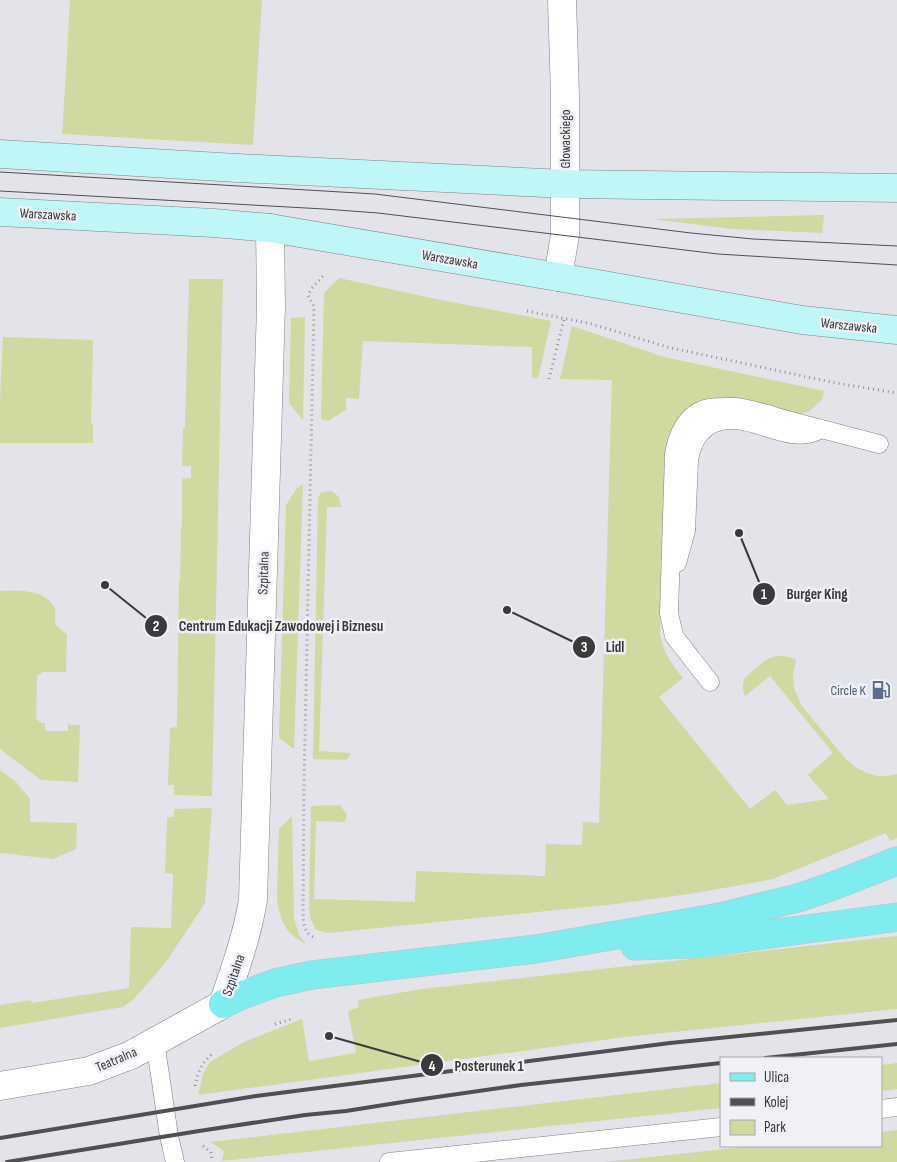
<svg xmlns="http://www.w3.org/2000/svg" width="897" height="1162" font-family="'Sofia Sans Condensed',sans-serif">
	<style>
		.green { fill: #d1d8a0 }
		.lines { fill: none; stroke-linecap: round; stroke-linejoin: round }
		.service-casing { stroke: #808287; stroke-width: 19 }
		.minor-casing { stroke: #808287; stroke-width: 29 }
		.tertiary-casing { stroke: #808287; stroke-width: 29 }
		.secondary-casing { stroke: #808287; stroke-width: 29 }
		.primary-casing { stroke: #c0c0c1; stroke-width: 29 }
		.path { stroke: #919296; stroke-width: 3; stroke-dasharray: 1 4; stroke-linecap: butt }
		.service { stroke: #fff; stroke-width: 18 }
		.minor { stroke: #fff; stroke-width: 28 }
		.tertiary { stroke: #fff; stroke-width: 28 }
		.secondary { stroke: #bff6f7; stroke-width: 28 }
		.primary { stroke: #7fecef; stroke-width: 28 }
		.tram { stroke: #4f5053; stroke-width: 1 }
		.rail { stroke: #4f5053; stroke-width: 4 }
		.labels { text-anchor: middle; stroke-width: 5; stroke-linejoin: round; paint-order: stroke }
		.street-label { font-size: 14px; fill: #393a3c; stroke: #f0f1f7 }
		.service-label { font-size: 14px; fill: #4e5e75; stroke: #f0f1f7; text-anchor: end }
		.leader { fill: none; stroke: #393a3c; stroke-width: 2 }
		.callout-dot { fill: #393a3c; stroke: #f0f1f7; stroke-width: 2 }
		.mark-label { font-size: 15px; text-anchor: middle; font-weight: bold; fill: #fff }
		.callout-label { font-size: 15px; text-anchor: middle; font-weight: bold; fill: #393a3c; stroke: #f0f1f7; stroke-width: 5; stroke-linejoin: round; paint-order: stroke }
	</style>
	<rect width="100%" height="100%" fill="#e2e4e9"/>
	<!-- green -->
	<path class="green" d="M70,0H262L253,145L62,134L67,57Z
		M824,215L822,233L732,229L652,219Z
		M339,278L431,298L551,321L538,378H532V347L363,341L359,399L346,398V410L328,421L321,419L324,293Z
		M189,279H223L212,796L174,795V785H168V784L170,728L177,727L179,582L180,581L181,528L182,527V479L191,478V466H182L183,428L185,427Z
		M305,317L303,420L300,417L289,403L291,318Z
		M572,326L664,357L824,391L822,400L808,412L794,416L752,404L675,424L668,438L666,447L660,633C663,653 671,663 683,678L659,697L750,809L775,790L787,805L829,799L808,775L833,753L770,676L745,696C743,691 742,686 744,680C746,675 766,659 772,657C779,655 790,656 796,660L793,674L794,688L801,705L845,758L855,767L867,773L877,776H887L897,774V838L890,841L886,833L773,879L696,893L616,904L328,933L316,930L311,920L309,909L311,806L340,805L347,815L345,822L316,821L314,899L415,902L416,871L545,876L546,844L582,845L583,822L599,823L612,380L560,379Z
		M3,337L93,340L91,424H93V443H0V401Z
		M303,484L294,749L279,738L286,505L297,488Z
		M332,491L339,497L341,507H327L319,751L351,753L349,757L346,760L313,759L318,498L321,492Z
		M0,591C15,591 35,589 47,599C50,601 52,605 55,608C56,625 51,623 67,634L66,672H43L37,676L36,718L41,723H45V731H68V723L70,725H80L78,782L41,780L0,749Z
		M0,770L16,782L30,799V822L77,823L76,849L53,859L0,853Z
		M212,808L205,903L166,962L133,1000L123,1007L0,1028V1005L31,1000L32,1003L129,988L131,927L171,928L173,874L165,873L167,817H174V809Z
		M292,816L294,919L299,935L306,944C301,941 296,938 292,935C282,926 278,909 277,897L279,829Z
		M897,936V1009L625,1037L198,1095L203,1074L210,1062L244,1042L302,1019L309,1061L356,1053L348,1011L359,1007L358,1000L422,989Z
		M897,1063V1089L881,1091V1065Z
		M721,1083V1108L222,1161L224,1151L210,1142Z
		M897,1130V1162H604L753,1146H881V1132Z"/>
	<g class="lines">
		<!-- service casing -->
		<g class="service-casing">
			<path id="service" d="M677,563L686,531L689,460C691,447 696,435 707,427C742,403 786,449 819,430
				M710,682L674,636L669,613L674,454C677,437 683,421 698,412C708,406 724,407 735,407C753,409 770,415 787,420C818,428 849,436 879,444
				M155,1041L169,1136L175,1162
				M881,1109L897,1107
				M389,1162L721,1127"/>
		</g>
		<!-- minor casing -->
		<g class="minor-casing">
			<path id="minor" d="M223,1004C235,970 247,936 253,900L271,306L270,228"/>
		</g>
		<!-- tertiary casing -->
		<g class="tertiary-casing">
			<path id="tertiary" d="M558,277L565,235V95L562,0
				M0,1086L89,1071L131,1055L223,1004"/>
		</g>
		<!-- secondary casing -->
		<g class="secondary-casing">
			<path id="secondary" d="M0,154L237,168L565,184L897,188
				M0,212L214,223L270,228L558,277L802,320L897,330"/>
		</g>
		<!-- primary casing -->
		<g class="primary-casing">
			<path id="primary" d="M635,946L696,944L897,917
				M223,1004L240,996L275,983L312,975L536,949L720,917L798,898L833,886L897,861"/>
		</g>
		<!-- path -->
		<path class="path" d="M527,311L592,324L667,347L836,383L897,393
			M549,379L564,319
			M313,937C305,933 304,925 303,917L304,783L314,307L308,295L312,288L324,275
			M275,1024L292,1019
			M195,1086C198,1071 201,1064 213,1053
			M203,1146L211,1152L212,1162"/>
		<!-- service -->
		<use href="#service" class="service"/>
		<!-- minor -->
		<use href="#minor" class="minor"/>
		<!-- tertiary -->
		<use href="#tertiary" class="tertiary"/>
		<!-- secondary -->
		<use href="#secondary" class="secondary"/>
		<!-- primary -->
		<use href="#primary" class="primary"/>
		<!-- tram -->
		<path class="tram" d="M0,172L375,194L691,233L753,239L897,246
			M0,191L324,209L378,213L718,254L897,265"/>
		<!-- rail -->
		<path class="rail" d="M765,1058L897,1044
			M0,1138L256,1096L670,1043L897,1020
			M7,1162L199,1131L305,1115L346,1111L409,1101L521,1085L721,1063"/>
	</g>
	<!-- icons -->
	<defs>
		<g id="fuel-bare" transform="scale(1.5)"><path d="M-5.5-6h7V0h2V4h1.3V-2.5L3-4.5l.8-.8L6-3V5H2.5V1h-1V6h-7ZM-4.2-4.7v3.2H.2V-4.7Z" fill="#5c6f8a" stroke="#f0f1f7" stroke-width="2.5" paint-order="stroke"/></g>
	</defs>
	<g fill-rule="evenodd">
		<use href="#fuel-bare" x="881" y="690"/>
	</g>
	<g class="labels">
		<!-- street labels -->
		<g class="street-label">
			<text transform="translate(565 139) rotate(-90)" y="5">Głowackiego</text>
			<text transform="translate(48 214) rotate(3)" y="5">Warszawska</text>
			<text transform="translate(450 259) rotate(10)" y="5">Warszawska</text>
			<text transform="translate(849 325) rotate(6)" y="5">Warszawska</text>
			<text transform="translate(263 573) rotate(-88)" y="5">Szpitalna</text>
			<text transform="translate(233 975) rotate(-71)" y="5">Szpitalna</text>
			<text transform="translate(116 1059) rotate(-23)" y="5">Teatralna</text>
		</g>
		<!-- service labels -->
		<g class="service-label">
			<text x="866" y="695">Circle K</text>
		</g>
	</g>
	<!-- callouts -->
	<path class="leader" d="M739 533L764 594M105 585L156 626M507 610L584 647M329 1036L432 1065"/>
	<g class="callout-dot">
		<circle cx="739" cy="533" r="5"/>
		<circle cx="105" cy="585" r="5"/>
		<circle cx="507" cy="610" r="5"/>
		<circle cx="329" cy="1036" r="5"/>
		<circle cx="764" cy="594" r="12"/>
		<circle cx="156" cy="626" r="12"/>
		<circle cx="584" cy="647" r="12"/>
		<circle cx="432" cy="1065" r="12"/>
	</g>
	<g class="mark-label">
		<text x="764" y="599">1</text>
		<text x="156" y="631">2</text>
		<text x="584" y="652">3</text>
		<text x="432" y="1071">4</text>
	</g>
	<g class="callout-label">
		<text x="817" y="599">Burger King</text>
		<text x="281" y="631">Centrum Edukacji Zawodowej i Biznesu</text>
		<text x="615" y="652">Lidl</text>
		<text x="489" y="1071">Posterunek 1</text>
	</g>
	<!-- legend -->
	<rect x="720" y="1057" width="162" height="90" fill="#f0f1f7" stroke="#a7a8ac"/>
	<rect x="730" y="1073" width="25" height="8" fill="#7fecef" stroke="#a7a8ac"/>
	<text x="764" y="1082" font-size="15" fill="#393a3c">Ulica</text>
	<rect x="730" y="1098" width="25" height="8" fill="#4f5053" stroke="#a7a8ac"/>
	<text x="764" y="1107" font-size="15" fill="#393a3c">Kolej</text>
	<rect x="730" y="1120" width="25" height="15" fill="#d1d8a0" stroke="#a7a8ac"/>
	<text x="764" y="1132" font-size="15" fill="#393a3c">Park</text>
</svg>
